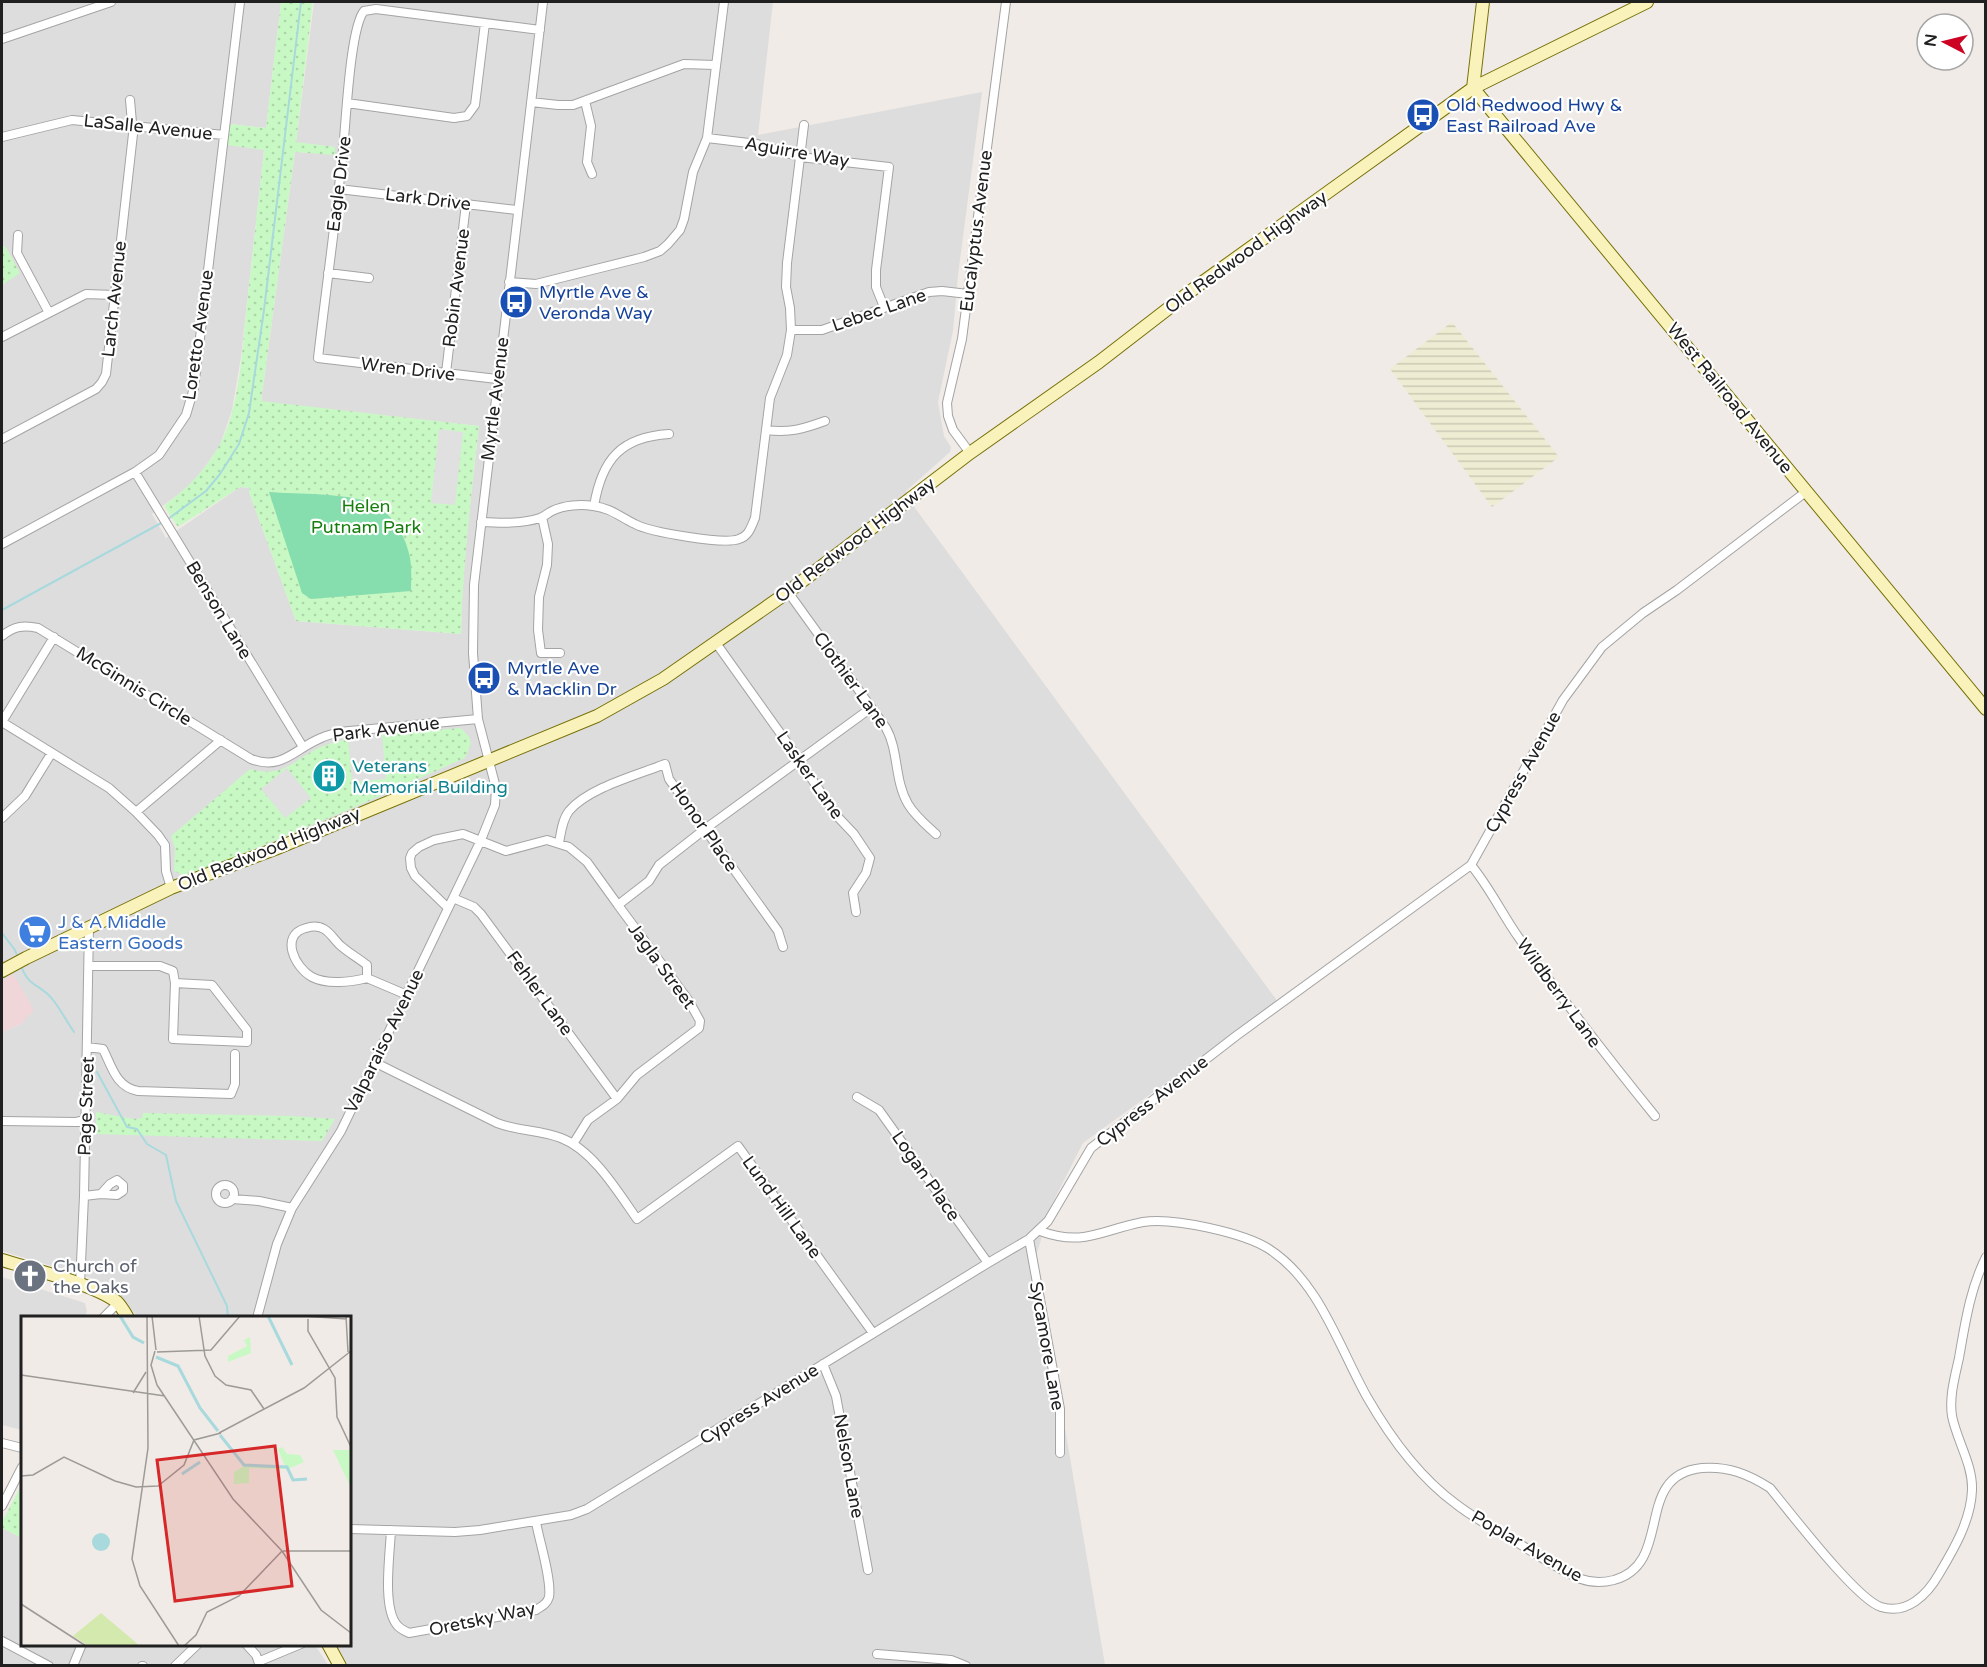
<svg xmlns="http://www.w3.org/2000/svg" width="1987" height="1667" font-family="'Varela Round',sans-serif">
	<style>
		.residential { fill: #dedddd }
		.commercial { fill: #f0d6d9 }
		.farmland { fill: url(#farmland-rules) }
		.park { fill: url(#park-dots) }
		.pitch { fill: #86ddae }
		.parking { fill: #e0e0e0 }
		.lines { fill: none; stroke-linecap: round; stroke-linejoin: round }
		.stream { stroke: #a7d9dd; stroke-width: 2 }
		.street-casing { stroke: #a4a4a4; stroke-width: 10 }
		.secondary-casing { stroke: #767107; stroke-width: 14 }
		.street { stroke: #fff; stroke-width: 8 }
		.secondary { stroke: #f9f2bb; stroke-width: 12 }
		.labels { text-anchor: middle; stroke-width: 4.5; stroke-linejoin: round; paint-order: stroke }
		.transit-label { font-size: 18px; fill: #164399; stroke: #fff; text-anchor: start }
		.street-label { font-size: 18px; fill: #202020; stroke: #fff }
		.park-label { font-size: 18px; fill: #167e0d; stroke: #fff }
		.culture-label { font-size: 18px; fill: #0d838f; stroke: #fff; text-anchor: start }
		.shop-label { font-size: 18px; fill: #366cbe; stroke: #fff; text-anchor: start }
		.worship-label { font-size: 18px; fill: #5b616d; stroke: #fff; text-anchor: start }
		.inset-river { fill: none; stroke: #a7d9dd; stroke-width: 3 }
		.inset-road { fill: none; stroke: #9d9a97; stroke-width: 1.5 }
		.view { fill: #d62828; fill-opacity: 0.15; stroke: #d62828; stroke-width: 3 }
		.inset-edge { fill: none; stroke: #202020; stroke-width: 3 }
	</style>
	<defs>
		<pattern id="farmland-rules" width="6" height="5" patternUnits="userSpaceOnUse" patternTransform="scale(1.5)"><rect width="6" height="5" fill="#eeecd2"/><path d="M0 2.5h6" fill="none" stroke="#cccab4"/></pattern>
		<pattern id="park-dots" width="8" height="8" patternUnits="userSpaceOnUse" patternTransform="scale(1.5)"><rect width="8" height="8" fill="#c8f9c4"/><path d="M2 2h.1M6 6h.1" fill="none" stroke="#acd5a8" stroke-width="1.8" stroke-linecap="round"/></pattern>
	</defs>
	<rect width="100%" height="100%" fill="#f0ebe6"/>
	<!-- residential -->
	<path class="residential" d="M2,2H281L266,128L230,124L264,150L241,357L232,410L220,445L203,470L191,485L152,514L166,538L240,487L250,488L249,492L296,621L461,634L462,589L468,524L479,426L261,402L295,152L335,154V147L296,143L314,2H773L758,135L982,92L958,275L953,331L938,402L944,436L951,447L950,452L906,491L915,508L1278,1002L1083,1143L1052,1204L1036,1256L1105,1665H348L336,1645L350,1644V1318L138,1317L112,1288L91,1278L2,1251V1032L21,1024L2,981Z
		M2,1277L85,1303L87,1312L84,1317L22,1318V1430L2,1425Z
		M2,1528L22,1538V1644L315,1645L328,1665H2Z"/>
	<!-- commercial -->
	<path class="commercial" d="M13,974L34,1010L21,1024L2,1032V981Z"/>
	<!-- farmland -->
	<path class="farmland" d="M1452,322L1559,457L1492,507L1390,369Z"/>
	<!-- park -->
	<path class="park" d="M281,2H313L296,142L335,147V155L295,152L261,401L479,426C471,495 463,564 461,634L296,621L249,492L250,488L240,487L178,527L164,506C186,489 205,471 219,446C239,410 242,354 246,313C252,259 258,204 264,150L227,145L230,124L266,128Z
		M2,246H5L20,273L2,285Z
		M460,728C474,739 472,743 465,758L357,806L186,878L181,879V874L174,871L175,848L171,836L250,769C286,780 295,756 326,745C364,731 419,732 460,728Z
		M96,1112L133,1119L142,1118L143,1113L291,1116L335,1119L322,1141L96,1134Z
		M22,1484V1538L2,1528V1522Z"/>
	<!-- pitch -->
	<path class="pitch" d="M269,492C294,494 349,493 371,503C392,512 406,536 410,558C412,569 411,580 411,591L311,599L302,593Z"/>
	<!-- parking -->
	<path class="parking" d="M439,429L463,432L455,505L431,503Z
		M382,734L386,779L352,782L348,737Z
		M287,768L311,798L285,818L261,789Z"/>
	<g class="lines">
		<!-- stream -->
		<path class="stream" d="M168,519L206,491L220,474L239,444L249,413L264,310L301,2
			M2,610L163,522
			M2,933L15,950L18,958
			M21,966C29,988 41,984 53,1000C61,1010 67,1022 74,1032
			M97,1072L127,1127L137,1129L147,1144L166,1155L176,1201L227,1306L228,1318"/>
		<!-- street casing -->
		<g class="street-casing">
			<path id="street" d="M2,39L111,2
				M585,101L591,126L587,162L592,174
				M531,102L558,105H573L684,64L715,65
				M347,103L454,118L467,116L475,105L485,23
				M2,137L72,120L224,135
				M707,138L757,144L800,157L889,167L876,270V287L884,307
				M339,189L517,210
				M18,235L17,253L48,311
				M328,273L369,278
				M509,282L536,284L644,257L660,251L668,244L680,230L684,219L693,172L707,138L724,2
				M791,330H822L929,292L942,291L968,294
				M2,337L86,294L114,295
				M446,373L466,204
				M497,379L318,358C326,289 336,219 343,150C346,122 350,28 364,11L376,9L540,30
				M766,430C790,433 803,429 825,421
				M2,439L96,389L102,382L106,374L133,134L130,100
				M970,453L953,430L948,416L947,403L962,339L1006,2
				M135,472L303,747
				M594,506C602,459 621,437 669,434
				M542,517L548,544L547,565L539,597L538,630L541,653H560
				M481,522C501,523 521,524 540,518C545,516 548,513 552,511C564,505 581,504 593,506C611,508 620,517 635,524C649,532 725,545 739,539C749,536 751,527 755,518L770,398L787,355L791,330L790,308L786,287L787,263L804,125
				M2,544L135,472L159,455L186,415L194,388L240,2
				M788,592L886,728C899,751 894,780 908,804C915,816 926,825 936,834
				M2,636C14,626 23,625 38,628L251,759C282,771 294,749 321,738C327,735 333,734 339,732L478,719
				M716,643L793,751L836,815L854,834L870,858L866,873L853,893L856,912
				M2,722L109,788L136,812L158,835L165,845L166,871L171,888
				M2,722L54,637
				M136,812L221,740
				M2,818L25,796L51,754
				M559,843C561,833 562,820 569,811C588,788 637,775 665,764L669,779L778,931L783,947
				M1471,865C1490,888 1502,914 1519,938C1562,999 1608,1058 1655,1116
				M453,898L474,907L481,914L617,1099
				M448,908L415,876L411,868L410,858L412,853L419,847L434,840L463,834L506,851L547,840L569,847L587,862L618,905
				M89,966H160L173,971L175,983L212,985L247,1030V1042L173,1039L175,983
				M367,978V965C358,958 349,953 341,946C335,941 331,933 324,929C319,926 312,926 306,928C279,935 295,968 312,977C327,985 351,982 367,978L407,995
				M87,1047L103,1049C112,1067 116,1087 138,1091L231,1094L235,1084V1054
				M374,1062L497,1123C518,1131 541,1130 561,1138C593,1150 618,1192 637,1219L738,1146L873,1333
				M857,1097L879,1110L988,1263
				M2,1121L76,1122L85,1120
				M573,1144L588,1120L617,1099L637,1075L699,1028L700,1021L689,1001L618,905L649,881L659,865L705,829L871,708
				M216 1194a9 9 0 1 1 18 0a9 9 0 1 1-18 0Z
				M84,1196L101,1194L110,1184L117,1180L123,1185V1191L117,1195L101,1194
				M232,1199L259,1201L292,1208
				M1040,1231C1084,1247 1101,1230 1143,1222C1173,1217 1244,1233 1269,1249C1319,1281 1339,1347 1367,1397C1390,1437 1419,1477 1456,1504C1475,1519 1497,1530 1518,1543C1538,1555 1559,1570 1581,1579C1592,1583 1602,1583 1614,1580C1675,1563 1632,1475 1702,1468C1728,1466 1748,1474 1770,1488C1790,1512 1856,1599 1881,1607C1907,1615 1927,1595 1939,1574C1954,1549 1971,1520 1972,1490C1973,1465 1957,1441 1952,1416C1949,1397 1955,1376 1959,1358C1965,1324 1970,1289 1986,1257
				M1029,1239L1060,1409V1453
				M80,1285L84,1196L89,927
				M103,1318L118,1303
				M257,1318L277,1244L292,1208L341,1131L481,840L495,805L496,788L478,719L473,653L474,585L543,2
				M823,1364L836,1396L868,1570
				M2,1443L22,1448
				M2,1506L22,1467
				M350,1529L455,1532L480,1530L571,1515L587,1509L988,1263L1029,1239L1048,1221L1091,1148L1236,1036L1471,865L1563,700L1602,647L1643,613L1677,590L1807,491
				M391,1530C390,1554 382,1607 397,1625C400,1629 405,1631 409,1633L536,1610C542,1606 547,1604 549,1597C552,1580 539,1540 536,1522
				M2,1641L49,1666
				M246,1644L256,1655L260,1666
				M877,1654L951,1660L966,1666
				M260,1661L301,1644
				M73,1666L82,1644
				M142,1666H143
				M175,1666L198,1644"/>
		</g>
		<!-- secondary casing -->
		<g class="secondary-casing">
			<path id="secondary" d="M1473,88L1986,709
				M1473,88L1483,2
				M2,971L26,958L171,888L275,849L597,716L663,679L788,592L970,453L1099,362L1200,284L1473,88L1647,2
				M2,1260C31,1269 94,1284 117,1302C121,1306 125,1313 128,1318
				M328,1644L340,1666"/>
		</g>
		<!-- street -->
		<use href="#street" class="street"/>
		<!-- secondary -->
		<use href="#secondary" class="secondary"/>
	</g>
	<!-- icons -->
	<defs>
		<g id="bus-disc" transform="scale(1.725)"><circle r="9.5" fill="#1a4fb4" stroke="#fff"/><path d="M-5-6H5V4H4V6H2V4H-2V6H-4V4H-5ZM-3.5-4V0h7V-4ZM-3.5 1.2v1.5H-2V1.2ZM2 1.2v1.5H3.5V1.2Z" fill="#fff"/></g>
		<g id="building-disc" transform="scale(1.725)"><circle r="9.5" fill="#0f9aa8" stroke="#fff"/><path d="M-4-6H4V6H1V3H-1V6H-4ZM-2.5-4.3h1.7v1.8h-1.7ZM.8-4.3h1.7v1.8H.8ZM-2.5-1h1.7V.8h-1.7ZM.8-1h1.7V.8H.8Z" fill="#fff"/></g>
		<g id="supermarket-disc" transform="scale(1.725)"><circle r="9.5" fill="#3f7fe0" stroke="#fff"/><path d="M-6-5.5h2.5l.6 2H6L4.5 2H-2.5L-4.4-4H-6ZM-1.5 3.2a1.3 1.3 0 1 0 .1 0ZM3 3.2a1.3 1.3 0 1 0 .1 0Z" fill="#fff"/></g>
		<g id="church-disc" transform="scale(1.725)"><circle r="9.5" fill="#6b7280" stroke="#fff"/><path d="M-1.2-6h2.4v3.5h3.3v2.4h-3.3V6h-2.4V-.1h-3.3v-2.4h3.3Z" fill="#fff"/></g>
	</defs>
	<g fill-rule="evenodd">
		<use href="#bus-disc" x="1423" y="115"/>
		<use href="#bus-disc" x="516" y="302"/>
		<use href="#bus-disc" x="484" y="678"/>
		<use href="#building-disc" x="329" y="776"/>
		<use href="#supermarket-disc" x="35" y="932"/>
		<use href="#church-disc" x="30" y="1276"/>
	</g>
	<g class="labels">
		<!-- transit labels -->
		<g class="transit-label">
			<text x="1446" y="111">Old Redwood Hwy &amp;<tspan x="1446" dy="21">East Railroad Ave</tspan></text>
			<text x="539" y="298">Myrtle Ave &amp;<tspan x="539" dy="21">Veronda Way</tspan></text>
			<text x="507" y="674">Myrtle Ave<tspan x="507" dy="21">&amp; Macklin Dr</tspan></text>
		</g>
		<!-- street labels -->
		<g class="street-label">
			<text transform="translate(148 127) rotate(6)" y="6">LaSalle Avenue</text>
			<text transform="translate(797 152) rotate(10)" y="6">Aguirre Way</text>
			<text transform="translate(339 184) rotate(-83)" y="6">Eagle Drive</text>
			<text transform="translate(428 199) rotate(7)" y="6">Lark Drive</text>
			<text transform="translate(976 231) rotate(-83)" y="6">Eucalyptus Avenue</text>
			<text transform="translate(1246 252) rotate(-36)" y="6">Old Redwood Highway</text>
			<text transform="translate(456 288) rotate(-83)" y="6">Robin Avenue</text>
			<text transform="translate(114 299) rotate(-84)" y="6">Larch Avenue</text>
			<text transform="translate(879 310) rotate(-19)" y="6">Lebec Lane</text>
			<text transform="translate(198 335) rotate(-82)" y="6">Loretto Avenue</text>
			<text transform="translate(408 369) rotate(7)" y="6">Wren Drive</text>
			<text transform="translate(1730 398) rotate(51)" y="6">West Railroad Avenue</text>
			<text transform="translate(495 399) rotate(-83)" y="6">Myrtle Avenue</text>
			<text transform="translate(855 540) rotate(-37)" y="6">Old Redwood Highway</text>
			<text transform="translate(219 610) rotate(59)" y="6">Benson Lane</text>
			<text transform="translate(851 680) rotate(54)" y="6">Clothier Lane</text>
			<text transform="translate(134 686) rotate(32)" y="6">McGinnis Circle</text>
			<text transform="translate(386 729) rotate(-7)" y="6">Park Avenue</text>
			<text transform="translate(1523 772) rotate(-61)" y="6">Cypress Avenue</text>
			<text transform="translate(810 775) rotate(55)" y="6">Lasker Lane</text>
			<text transform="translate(704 827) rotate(55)" y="6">Honor Place</text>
			<text transform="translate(269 849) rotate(-22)" y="6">Old Redwood Highway</text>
			<text transform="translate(662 966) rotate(54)" y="6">Jagla Street</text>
			<text transform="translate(540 993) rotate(54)" y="6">Fehler Lane</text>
			<text transform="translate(1559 993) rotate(54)" y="6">Wildberry Lane</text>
			<text transform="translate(384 1041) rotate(-64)" y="6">Valparaiso Avenue</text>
			<text transform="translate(1152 1101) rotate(-38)" y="6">Cypress Avenue</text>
			<text transform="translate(86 1106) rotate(-88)" y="6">Page Street</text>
			<text transform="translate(926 1176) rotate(55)" y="6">Logan Place</text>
			<text transform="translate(782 1207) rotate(54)" y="6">Lund Hill Lane</text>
			<text transform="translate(1047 1346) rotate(80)" y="6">Sycamore Lane</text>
			<text transform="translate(759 1404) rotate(-32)" y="6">Cypress Avenue</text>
			<text transform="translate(849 1466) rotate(80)" y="6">Nelson Lane</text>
			<text transform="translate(1527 1546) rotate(30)" y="6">Poplar Avenue</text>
			<text transform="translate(482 1619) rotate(-12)" y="6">Oretsky Way</text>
		</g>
		<!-- park labels -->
		<g class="park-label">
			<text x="366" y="512">Helen<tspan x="366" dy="21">Putnam Park</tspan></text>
		</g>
		<!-- culture labels -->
		<g class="culture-label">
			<text x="352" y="772">Veterans<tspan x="352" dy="21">Memorial Building</tspan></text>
		</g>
		<!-- shop labels -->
		<g class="shop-label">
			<text x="58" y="928">J &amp; A Middle<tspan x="58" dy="21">Eastern Goods</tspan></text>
		</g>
		<!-- worship labels -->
		<g class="worship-label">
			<text x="53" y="1272">Church of<tspan x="53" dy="21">the Oaks</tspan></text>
		</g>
	</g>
	<!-- overview -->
	<g transform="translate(21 1316)">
		<rect width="330" height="330" fill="#f0ebe6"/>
		<path d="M80,297L119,330H68L52,320Z" fill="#d4e9ad"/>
		<path d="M229,21L230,37L207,46V40L226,30L223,24ZM261,131L266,138L279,139L283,146L267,153L228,152V167L213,168V156L222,151L220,146L227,150H264L257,133ZM312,134H330V172Z" fill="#c8f9c4"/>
		<path d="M71 226a9 9 0 1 1 18 0a9 9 0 1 1-18 0Z" fill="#a7d9dd"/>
		<path class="inset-river" d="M99,0L112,21L123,27M247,0L271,49M135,41L157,50L179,92L197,115M199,119L223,149L266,151L272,164L286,163M161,158L179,146"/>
		<path class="inset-road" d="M126,0L127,132L111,243L119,270L158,330M131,0L135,34M178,0L184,40L194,60L205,69L230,74L243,93M282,0L326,3M325,0L327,36M287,3V15L314,62L316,101L330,131M134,35L130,49L136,69M136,36L190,34L219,0M0,59L144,80M136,69L212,183L261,235L300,294L330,317M112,77L125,56M198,117L283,72L330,35M0,160L12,159L43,141L94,165L115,171L137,170L163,149L173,124L200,117M262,235H330M0,288L65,330M163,330L175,319L186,296L218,280L261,235"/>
		<path class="view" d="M254,130L271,270L154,285L136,144Z"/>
		<rect width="330" height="330" class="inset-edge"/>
	</g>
	<!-- border -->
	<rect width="1987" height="1667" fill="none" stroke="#202020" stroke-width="6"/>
	<!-- north arrow -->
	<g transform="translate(1945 42) rotate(277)"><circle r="28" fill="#ffffff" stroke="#a6a6a6" stroke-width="1.5"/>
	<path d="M0-4.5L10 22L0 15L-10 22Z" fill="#cc0323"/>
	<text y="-9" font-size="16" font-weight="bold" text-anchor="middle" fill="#202020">N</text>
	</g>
</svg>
